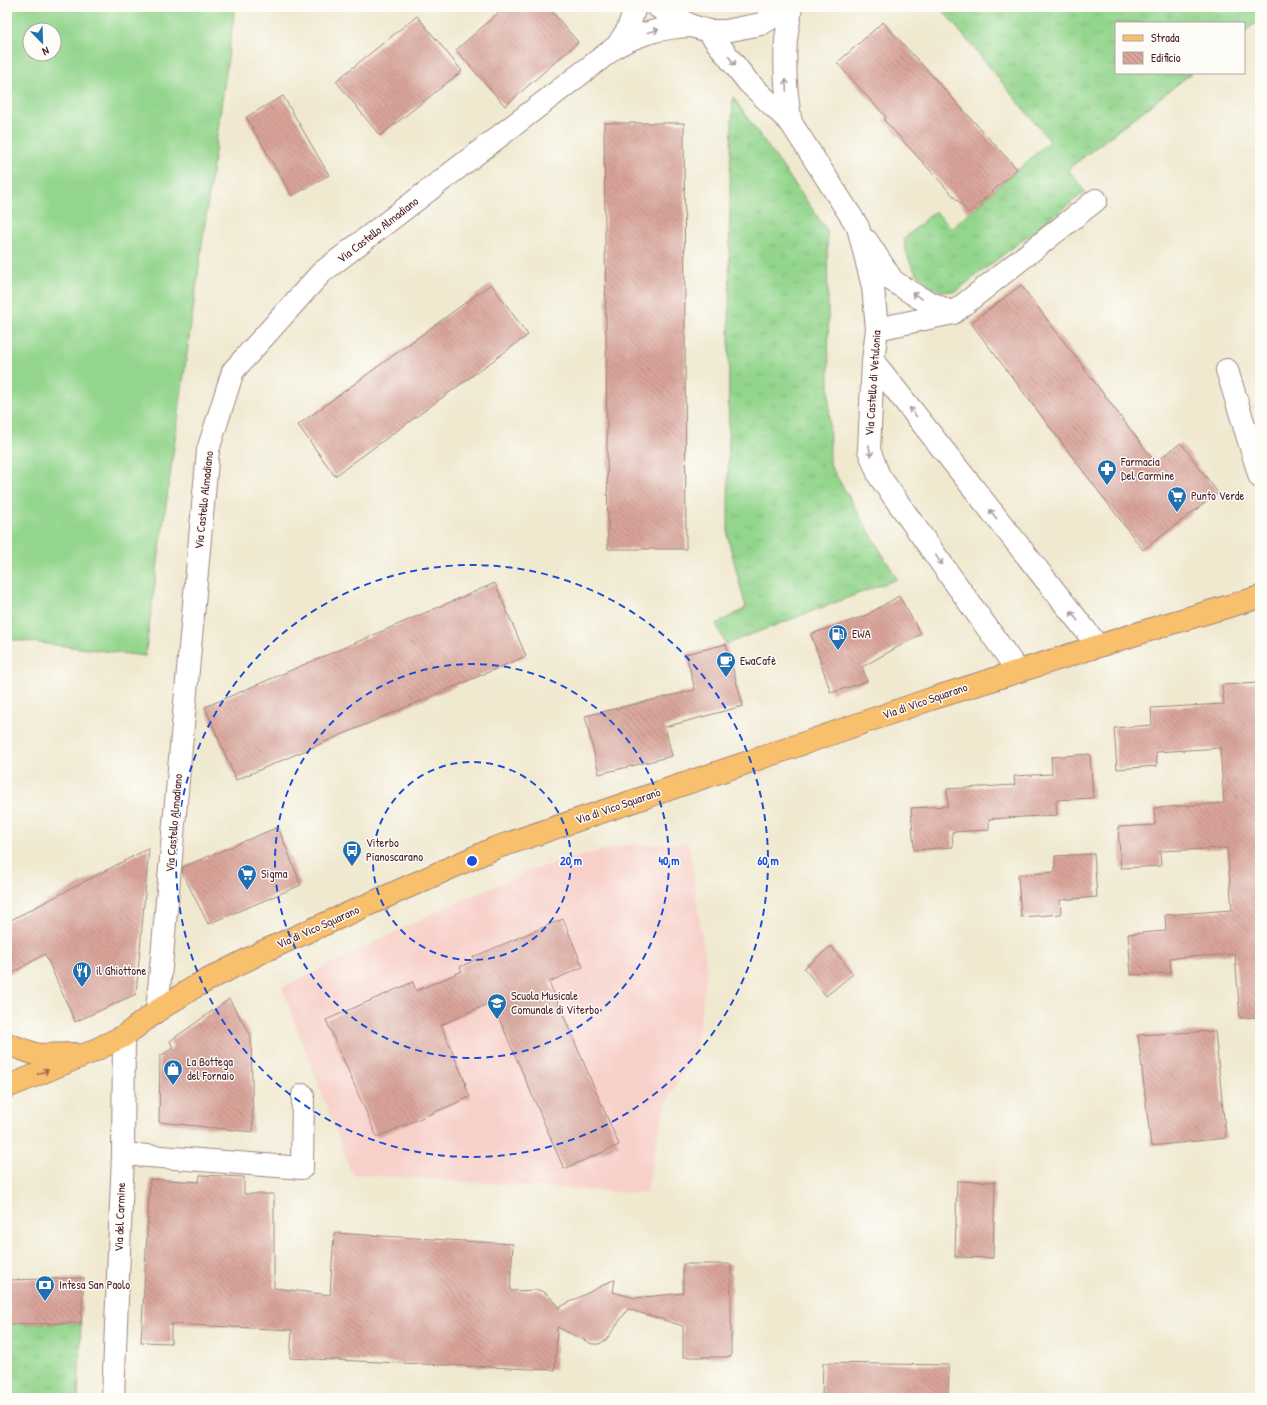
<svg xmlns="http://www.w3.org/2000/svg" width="1267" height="1405" font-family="'Patrick Hand',sans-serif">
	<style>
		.built { fill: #f7d0c9 }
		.grass { fill: url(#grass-tufts); stroke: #6e7a5c }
		.pitch { fill: #93d58c; stroke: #6e7a5c; fill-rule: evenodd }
		.building { fill: url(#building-back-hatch) }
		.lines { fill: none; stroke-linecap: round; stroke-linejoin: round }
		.minor-casing { stroke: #9d847e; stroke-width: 24 }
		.major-casing { stroke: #9d847e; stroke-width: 24 }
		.minor { stroke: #fff; stroke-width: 22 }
		.major { stroke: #f8bf6c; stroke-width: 22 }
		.oneway { stroke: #ae9aa0 }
		.oneway2 { stroke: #986748 }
		.ring { fill: none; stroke: #1d4ed8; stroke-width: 2; stroke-dasharray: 7 5 }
		.labels { text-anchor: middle; stroke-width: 3; stroke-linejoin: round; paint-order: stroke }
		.street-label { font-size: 12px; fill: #4a1f2b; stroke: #fdfcf7 }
		.poi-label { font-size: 12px; fill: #4a1f2b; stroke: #fdfcf7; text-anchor: start }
		.centre { fill: #1d4ed8; stroke: #fdfcf7; stroke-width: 2 }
		.ring-label { font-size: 12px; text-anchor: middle; font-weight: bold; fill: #1d4ed8; stroke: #fdfcf7; stroke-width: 3; stroke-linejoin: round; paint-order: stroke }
	</style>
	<defs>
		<pattern id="grass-tufts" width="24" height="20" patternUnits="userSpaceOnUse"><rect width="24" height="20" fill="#93d58c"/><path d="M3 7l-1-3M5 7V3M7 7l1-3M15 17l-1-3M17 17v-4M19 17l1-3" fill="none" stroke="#80b679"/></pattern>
		<pattern id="building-back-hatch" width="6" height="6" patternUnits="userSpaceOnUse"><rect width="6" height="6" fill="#d9a49a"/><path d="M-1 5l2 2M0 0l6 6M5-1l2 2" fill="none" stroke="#b2857e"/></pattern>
	</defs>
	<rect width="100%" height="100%" fill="#fdfcf7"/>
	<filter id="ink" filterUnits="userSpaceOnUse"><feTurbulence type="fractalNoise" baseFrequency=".025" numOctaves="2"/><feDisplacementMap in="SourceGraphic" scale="8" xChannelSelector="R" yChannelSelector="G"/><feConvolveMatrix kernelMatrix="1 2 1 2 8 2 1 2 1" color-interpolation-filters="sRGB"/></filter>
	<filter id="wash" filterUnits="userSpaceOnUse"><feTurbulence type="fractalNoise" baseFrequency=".012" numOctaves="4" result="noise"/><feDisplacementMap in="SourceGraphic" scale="16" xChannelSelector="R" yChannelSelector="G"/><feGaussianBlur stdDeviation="0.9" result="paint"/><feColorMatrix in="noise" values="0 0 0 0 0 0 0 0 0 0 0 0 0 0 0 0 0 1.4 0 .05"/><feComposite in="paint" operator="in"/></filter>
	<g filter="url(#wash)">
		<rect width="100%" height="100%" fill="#f0e9d0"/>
		<!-- built -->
		<path class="built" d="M689,843L707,971L695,1052L665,1104L646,1194L352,1174L282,988L429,915L530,870L623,845Z"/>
		<!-- grass -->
		<path class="grass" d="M940,7H1223L1260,12V20L1244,32V23H1116V73H1192L1068,169L1085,192L956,291C951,291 945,292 941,291C918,283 906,262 904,239L935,211L952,228L1050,141Z
			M733,97L827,230L830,465L897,579L726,644L716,624L746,608L728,538L730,176Z
			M81,1323L78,1398H7V1324Z"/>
		<!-- pitch -->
		<path class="pitch" d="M7,7H235L145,656L7,639ZM30,30H54V54H30Z"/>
		<g id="blocks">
			<!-- building -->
			<path class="building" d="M505,7H548L578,42L505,106L456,50Z
				M417,16L462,71L380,136L336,81Z
				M883,22L1017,169L969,213L884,120L886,117L837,63Z
				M283,96L329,175L292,196L246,117Z
				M604,123H684L686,549H608Z
				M491,284L528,335L335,476L298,425Z
				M1021,285L1155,462L1181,443L1218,493L1143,550L971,323Z
				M495,583L526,656L236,780L205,707Z
				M899,596L921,634L862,667L867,681L831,693L811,634L865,616Z
				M726,644L743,706L665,727L672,756L599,774L585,716L695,690L686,654Z
				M1260,683V1017L1240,1018L1235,954L1170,958L1171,973L1131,975L1128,934L1166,931L1165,915L1232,910L1227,848L1160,851L1161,866L1121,868L1118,827L1155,825L1154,808L1224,803L1220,748L1156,752L1157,766L1117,769L1114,728L1152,725L1151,708L1224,704L1222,685Z
				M1090,754L1093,798L1056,800L1057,815L989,819V830L952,832L953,847L914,850L911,808L948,806L947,789L1015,785L1014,776L1052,774L1051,757Z
				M278,827L301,885L208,924L182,872L183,867Z
				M149,848L136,994L75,1022L45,954L7,976V922Z
				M1094,854L1097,897L1060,900L1061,914L1021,917L1018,875L1055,872V856Z
				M563,919L583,967L549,982L619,1145L564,1169L492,1002L441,1025L466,1084L465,1085L470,1097L377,1137L326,1020L413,982L416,991L462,971L460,967L475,960L473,957Z
				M831,946L853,974L826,996L804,968Z
				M229,999L251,1036L253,1132L159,1122L160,1056L173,1048L170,1041Z
				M1215,1031L1226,1138L1151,1146L1138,1035Z
				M200,1175L244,1177V1194H274V1288L330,1295L334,1233L513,1244L510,1291L539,1290L547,1294L558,1305V1308L615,1279L613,1292L635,1298L683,1293V1264H731V1357H683V1326L628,1309L606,1340L599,1344H592L557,1327L555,1370L290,1358L292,1330L171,1324V1343L141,1342L150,1179L199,1182Z
				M957,1181L995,1182L993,1258L955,1257Z
				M84,1278L81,1323L7,1324V1280Z
				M823,1363L949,1365L948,1398H822Z"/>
		</g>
	</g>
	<g filter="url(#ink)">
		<use href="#blocks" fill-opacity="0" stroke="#9d847e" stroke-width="1"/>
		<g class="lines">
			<!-- minor casing -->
			<g class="minor-casing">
				<path id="minor" d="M658,7L692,26L708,31H726L761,24L790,7
					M708,31L748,82L791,123L858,227L873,287L877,329L873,361L869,450L879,476L1018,671
					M617,46C642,33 663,27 692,26
					M791,123C786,96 784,69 786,40C787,29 790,18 791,7
					M867,241L893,281L918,297L953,313
					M877,329L953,313L1096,200
					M873,361L1098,646
					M1227,370L1260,477
					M157,1011L208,450L233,371L321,273L617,46L628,29L635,7
					M123,1154L302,1168L303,1095
					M113,1398L123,1154L124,1036"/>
			</g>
			<!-- major casing -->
			<g class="major-casing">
				<path id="major" d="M7,1044L38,1055L74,1054
					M7,1087L89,1053L124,1036L157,1011L196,986L264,951L495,848L793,747L931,699L1168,624L1260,597"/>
			</g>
			<!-- minor -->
			<use href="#minor" class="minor"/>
			<!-- major -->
			<use href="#major" class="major"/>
		</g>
		<!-- one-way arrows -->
		<defs><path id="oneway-shaft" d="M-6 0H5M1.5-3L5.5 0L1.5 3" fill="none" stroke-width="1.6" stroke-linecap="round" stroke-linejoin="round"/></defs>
		<g class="oneway">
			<use href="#oneway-shaft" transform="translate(653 31) rotate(-15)"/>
			<use href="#oneway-shaft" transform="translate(732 61) rotate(52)"/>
			<use href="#oneway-shaft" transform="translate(786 85) rotate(-94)"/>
			<use href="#oneway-shaft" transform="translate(917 296) rotate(-151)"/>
			<use href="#oneway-shaft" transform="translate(913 412) rotate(-128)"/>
			<use href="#oneway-shaft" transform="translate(870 451) rotate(78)"/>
			<use href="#oneway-shaft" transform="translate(993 514) rotate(-128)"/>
			<use href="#oneway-shaft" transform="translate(939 560) rotate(55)"/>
			<use href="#oneway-shaft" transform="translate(1074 616) rotate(-128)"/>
		</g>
		<use class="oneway2" href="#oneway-shaft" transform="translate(43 1072) rotate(-22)"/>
	</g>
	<!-- distance rings -->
	<g class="ring">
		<circle cx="472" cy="861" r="99"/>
		<circle cx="472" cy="861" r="197"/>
		<circle cx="472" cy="861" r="296"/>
	</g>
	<!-- icons -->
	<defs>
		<g id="pharmacy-pin" transform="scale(1)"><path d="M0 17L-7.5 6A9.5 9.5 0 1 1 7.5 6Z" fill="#1f6fb2" stroke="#fdfcf7"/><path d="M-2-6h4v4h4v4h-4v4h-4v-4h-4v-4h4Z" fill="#fff"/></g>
		<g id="supermarket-pin" transform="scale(1)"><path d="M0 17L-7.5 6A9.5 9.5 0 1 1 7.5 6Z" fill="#1f6fb2" stroke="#fdfcf7"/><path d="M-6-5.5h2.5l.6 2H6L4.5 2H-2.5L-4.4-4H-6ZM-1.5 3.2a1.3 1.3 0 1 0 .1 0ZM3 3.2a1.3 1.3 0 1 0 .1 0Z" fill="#fff"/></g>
		<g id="fuel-pin" transform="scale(1)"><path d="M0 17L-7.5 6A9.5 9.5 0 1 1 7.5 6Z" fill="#1f6fb2" stroke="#fdfcf7"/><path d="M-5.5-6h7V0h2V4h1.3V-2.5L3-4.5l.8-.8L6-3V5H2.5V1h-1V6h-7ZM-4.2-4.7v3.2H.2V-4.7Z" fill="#fff"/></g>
		<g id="cafe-pin" transform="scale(1)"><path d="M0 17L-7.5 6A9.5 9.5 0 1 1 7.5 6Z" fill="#1f6fb2" stroke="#fdfcf7"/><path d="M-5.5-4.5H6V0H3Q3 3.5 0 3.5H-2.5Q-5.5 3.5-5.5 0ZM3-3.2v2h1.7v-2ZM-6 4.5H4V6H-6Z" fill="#fff"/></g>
		<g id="bus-pin" transform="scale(1)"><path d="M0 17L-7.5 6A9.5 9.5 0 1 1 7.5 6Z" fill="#1f6fb2" stroke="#fdfcf7"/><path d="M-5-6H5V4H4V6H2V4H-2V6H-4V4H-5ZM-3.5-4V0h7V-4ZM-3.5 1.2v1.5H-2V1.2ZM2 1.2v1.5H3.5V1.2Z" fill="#fff"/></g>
		<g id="restaurant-pin" transform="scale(1)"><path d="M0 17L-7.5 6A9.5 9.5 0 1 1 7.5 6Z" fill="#1f6fb2" stroke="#fdfcf7"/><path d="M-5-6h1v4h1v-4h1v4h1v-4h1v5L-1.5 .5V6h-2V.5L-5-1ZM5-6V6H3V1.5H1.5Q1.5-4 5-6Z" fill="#fff"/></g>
		<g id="school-pin" transform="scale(1)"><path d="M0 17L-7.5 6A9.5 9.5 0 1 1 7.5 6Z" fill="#1f6fb2" stroke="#fdfcf7"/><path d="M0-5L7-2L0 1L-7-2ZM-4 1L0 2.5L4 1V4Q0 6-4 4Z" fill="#fff"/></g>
		<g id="shop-pin" transform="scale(1)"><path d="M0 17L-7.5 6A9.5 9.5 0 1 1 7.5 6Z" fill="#1f6fb2" stroke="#fdfcf7"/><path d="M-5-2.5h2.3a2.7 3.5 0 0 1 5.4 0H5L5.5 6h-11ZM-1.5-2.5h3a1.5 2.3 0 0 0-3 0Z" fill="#fff"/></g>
		<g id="bank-pin" transform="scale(1)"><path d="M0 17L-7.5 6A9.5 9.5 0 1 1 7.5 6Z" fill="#1f6fb2" stroke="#fdfcf7"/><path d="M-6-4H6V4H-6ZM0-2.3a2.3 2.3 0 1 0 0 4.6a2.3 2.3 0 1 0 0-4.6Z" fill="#fff"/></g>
	</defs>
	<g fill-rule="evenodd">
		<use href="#pharmacy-pin" x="1107" y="469"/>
		<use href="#supermarket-pin" x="1177" y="496"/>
		<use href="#fuel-pin" x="838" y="634"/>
		<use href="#cafe-pin" x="726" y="661"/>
		<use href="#bus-pin" x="352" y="850"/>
		<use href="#supermarket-pin" x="247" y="874"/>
		<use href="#restaurant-pin" x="82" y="971"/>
		<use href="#school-pin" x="497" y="1003"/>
		<use href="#shop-pin" x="173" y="1069"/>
		<use href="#bank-pin" x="45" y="1285"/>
	</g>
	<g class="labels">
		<!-- street labels -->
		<g class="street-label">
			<text transform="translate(378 230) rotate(-38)" y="4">Via Castello Almadiano</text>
			<text transform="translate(873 383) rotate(-86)" y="4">Via Castello di Vetulonia</text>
			<text transform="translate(204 500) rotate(-84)" y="4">Via Castello Almadiano</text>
			<text transform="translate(925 701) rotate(-19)" y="4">Via di Vico Squarano</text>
			<text transform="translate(618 806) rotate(-19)" y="4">Via di Vico Squarano</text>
			<text transform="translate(174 823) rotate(-85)" y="4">Via Castello Almadiano</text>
			<text transform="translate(318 927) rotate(-24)" y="4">Via di Vico Squarano</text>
			<text transform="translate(120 1217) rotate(-88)" y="4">Via del Carmine</text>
		</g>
		<!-- poi labels -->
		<g class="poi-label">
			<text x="1121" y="466">Farmacia<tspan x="1121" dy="14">Del Carmine</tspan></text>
			<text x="1191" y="500">Punto Verde</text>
			<text x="852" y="638">EWA</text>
			<text x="740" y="665">EwaCafè</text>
			<text x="366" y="847">Viterbo<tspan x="366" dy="14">Pianoscarano</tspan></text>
			<text x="261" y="878">Sigma</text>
			<text x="96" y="975">il Ghiottone</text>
			<text x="511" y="1000">Scuola Musicale<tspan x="511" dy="14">Comunale di Viterbo</tspan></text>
			<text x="187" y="1066">La Bottega<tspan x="187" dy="14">del Fornaio</tspan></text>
			<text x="59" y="1289">Intesa San Paolo</text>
		</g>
	</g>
	<circle cx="472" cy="861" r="6" class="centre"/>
	<g class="ring-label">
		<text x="571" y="865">20 m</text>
		<text x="669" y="865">40 m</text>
		<text x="768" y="865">60 m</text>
	</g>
	<!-- margin -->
	<rect width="1267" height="1405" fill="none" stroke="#fdfcf7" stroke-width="24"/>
	<!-- legend -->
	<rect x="1115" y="22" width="130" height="52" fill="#fdfcf7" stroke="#b5a4a5"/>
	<rect x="1123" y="35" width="20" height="6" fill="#f8bf6c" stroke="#b5a4a5"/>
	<text x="1151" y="42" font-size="12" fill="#4a1f2b">Strada</text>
	<rect x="1123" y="52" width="20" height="12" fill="url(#building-back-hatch)" stroke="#b5a4a5"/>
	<text x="1151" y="62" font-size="12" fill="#4a1f2b">Edificio</text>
	<!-- north arrow -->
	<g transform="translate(42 42) rotate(157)"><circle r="19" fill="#fdfcf7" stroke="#b5a4a5"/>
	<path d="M0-3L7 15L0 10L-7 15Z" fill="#1f6fb2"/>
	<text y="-6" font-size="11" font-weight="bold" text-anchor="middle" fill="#4a1f2b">N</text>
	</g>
</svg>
